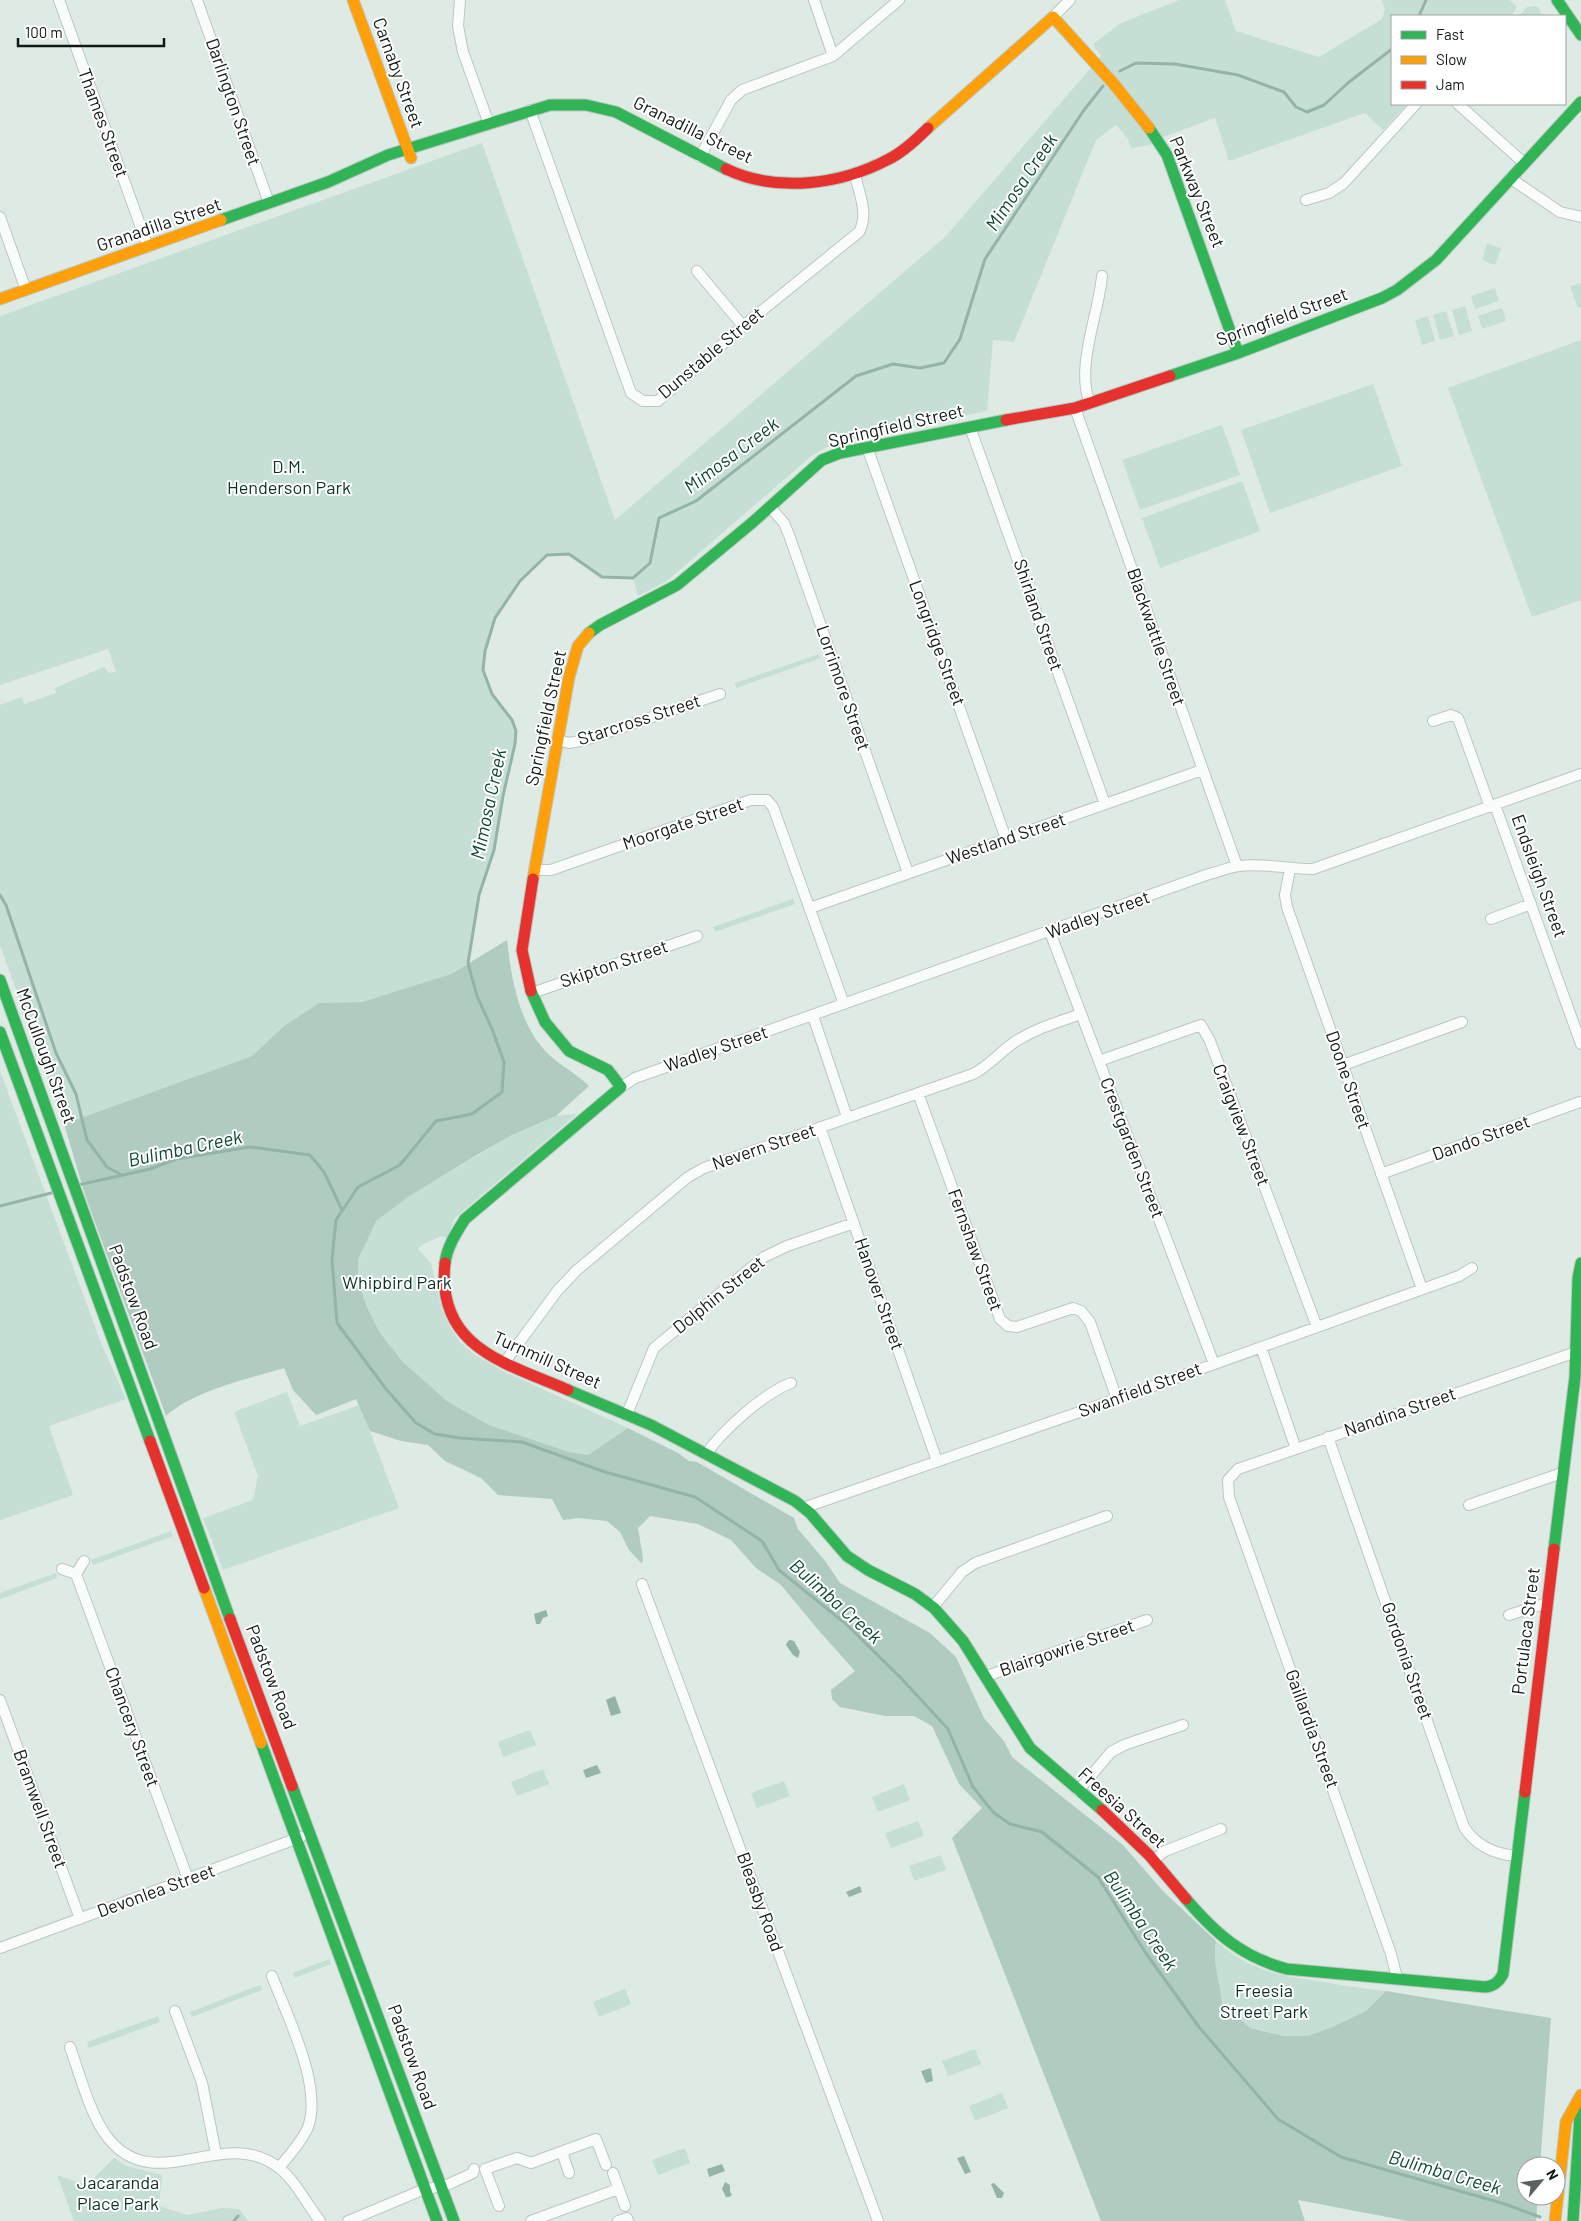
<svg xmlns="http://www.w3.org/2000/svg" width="1581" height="2221" font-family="Barlow,sans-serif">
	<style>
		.green { fill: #c5dfd4 }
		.forest { fill: #b0ccc0 }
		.water { fill: #94b4a7 }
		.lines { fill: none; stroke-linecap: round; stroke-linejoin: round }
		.stream { stroke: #94b4a7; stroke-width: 3 }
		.street-casing { stroke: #bcc6c2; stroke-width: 12 }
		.fast-casing { stroke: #bcc6c2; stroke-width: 13 }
		.slow-casing { stroke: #bcc6c2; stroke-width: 13 }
		.jam-casing { stroke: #bcc6c2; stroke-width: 13 }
		.street { stroke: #fafcfb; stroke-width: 10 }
		.fast { stroke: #30b455; stroke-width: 11 }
		.slow { stroke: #ff9f0a; stroke-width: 11 }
		.jam { stroke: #e5322d; stroke-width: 11 }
		.labels { text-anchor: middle; stroke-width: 4; stroke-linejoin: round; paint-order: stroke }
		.street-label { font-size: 18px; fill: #101915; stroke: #fff }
		.park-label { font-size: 18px; fill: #0b3124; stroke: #fff }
		.water-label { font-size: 19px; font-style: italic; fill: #0e4534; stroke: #fff }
	</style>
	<rect width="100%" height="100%" fill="#deebe5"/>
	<!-- green -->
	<path class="green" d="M1179,0H1225L1236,31L1319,57L1382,19L1385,10L1382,0H1510L1517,7L1511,16H1392V104H1407L1383,130L1365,113L1229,161L1215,118L1166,136L1149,145L1131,148L1128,139L1116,125L1096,140L1014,342L993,340L987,411L840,442L823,449L809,458L667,581L638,596L633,578L602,577L569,554L547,555L520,581L495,617L485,651L483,670L492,694L512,720L516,731L515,744L503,796L494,850L479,895L468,963L451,974L362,1002L319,1003L284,1026L252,1056L64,1124L0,945V705L22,697L24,704L56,693L55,688L104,667L109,673L116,672L108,649L0,685V316L482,143L615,520L946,236L1101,56L1093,44L1121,23Z
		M1536,6L1539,8L1542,16H1519L1527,7Z
		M1487,244L1501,248L1495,265L1482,260Z
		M1581,283V307L1578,308L1570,286Z
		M1495,288L1499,301L1475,309L1471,296Z
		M1465,306L1472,331L1459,335L1452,310Z
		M1502,308L1506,321L1482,329L1478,316Z
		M1446,311L1454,336L1440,340L1433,315Z
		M1428,316L1435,341L1422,345L1415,320Z
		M1581,340V600L1532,617L1448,388Z
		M1373,384L1402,466L1270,513L1241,430Z
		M1222,425L1240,475L1140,510L1122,460Z
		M1242,481L1260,531L1160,568L1142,518Z
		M819,654L821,658L736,688L735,683Z
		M793,899L795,904L715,932L713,927Z
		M0,1071L102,1345L126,1399L49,1426L73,1495L0,1520Z
		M577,1114L455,1218L447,1238L441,1236L422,1245L418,1249L431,1263L442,1310L450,1327L460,1342L475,1355L503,1371L628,1428L588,1455L569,1452L489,1425L447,1401L403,1362L380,1333L367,1307L358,1281V1261L376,1220L408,1197L512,1135L556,1116Z
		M287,1392L300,1426L360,1405L399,1508L223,1570L203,1518L253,1500L258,1476L234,1412Z
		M171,1531L173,1536L93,1565L91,1560Z
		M56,1573L57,1578L0,1599V1593Z
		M530,1730L536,1745L503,1757L498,1742Z
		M543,1769L549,1784L517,1796L511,1782Z
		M784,1781L790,1796L757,1808L751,1793Z
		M904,1784L910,1800L878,1812L872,1797Z
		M918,1821L924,1836L891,1848L885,1833Z
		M941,1855L946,1870L914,1881L909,1866Z
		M1216,1941C1252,1972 1280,1976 1325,1982C1345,1986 1365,1989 1386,1991L1366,2011L1330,2028L1307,2036H1284L1250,2028L1222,2003C1220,1982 1212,1961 1216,1941Z
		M329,1959L331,1964L295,1978L293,1973Z
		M260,1985L262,1990L192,2017L190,2012Z
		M625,1989L631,2004L599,2017L593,2002Z
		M158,2016L160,2022L89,2048L87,2042Z
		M975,2049L981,2064L948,2076L942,2061Z
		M1002,2093L1008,2108L975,2121L969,2106Z
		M685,2148L690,2163L658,2175L652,2160Z
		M114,2158L127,2166L162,2175L159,2206L187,2215L222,2208L239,2209L248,2221H74L57,2175L87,2185Z"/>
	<!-- forest -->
	<path class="forest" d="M507,940C511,976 518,1018 541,1046C554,1063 574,1071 589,1086L556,1116L512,1135L482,1152L408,1197L376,1221L358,1260V1281L367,1307L380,1333L403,1362L447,1401L489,1425L569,1452L588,1455L628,1428L678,1453L689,1461L697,1462L794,1518L798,1529L826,1562L840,1583L930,1633L956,1657L984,1718L1004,1741L1012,1757L1123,1845L1163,1891L1216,1941C1212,1961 1220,1982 1222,2003L1250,2028L1284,2036H1307L1330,2028L1366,2011L1386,1991L1551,2018L1540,2166H1526V2196H1538L1536,2221H1408L1298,2200L1305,2221H1101L952,1838L982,1808L959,1784L932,1726L914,1716H885L840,1707L832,1699L831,1690L855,1671L820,1632L781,1585L756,1568L731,1540L698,1524L650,1516L638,1528L643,1558L642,1564L629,1550L620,1532L607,1521L578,1518L563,1520L552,1499L498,1495L481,1478L445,1461L428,1445L401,1441L370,1431L356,1399L316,1415L293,1390L284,1368C248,1379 195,1390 166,1416L85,1195L64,1124L252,1056L284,1026L319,1003L362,1002L451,974Z"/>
	<!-- water -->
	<path class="water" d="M546,1610L548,1616L543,1618L540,1624H536L534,1614Z
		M790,1640L794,1641L800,1652L798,1658L793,1655L786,1645L788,1641Z
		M615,1696L621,1713L611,1716L606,1700Z
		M597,1765L601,1773L586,1778L583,1770Z
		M860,1886L862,1892L849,1897L846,1892Z
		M931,2068L933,2081L926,2083L921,2071Z
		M964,2156L971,2172L965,2174L957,2158Z
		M722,2164L725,2171L709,2177L707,2169Z
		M725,2182L730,2185V2191L732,2195L729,2197H726L722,2189Z
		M994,2183L1004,2193L1002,2198H997L991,2184Z"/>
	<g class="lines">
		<!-- stream -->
		<path class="stream" d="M1419,16L1426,0
			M1120,71L1136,63L1175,64L1238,75L1284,92L1296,107L1307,112L1324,105L1349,82L1392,49
			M1103,86L1084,110L985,259L960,339L944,363L920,368L893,364L856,376L696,501L659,518L650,563L633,578L602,577L569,554L547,555L520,581L495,618L485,651L483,670L492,694L512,720L516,731L515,744L503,796L494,850L479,895L468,963L477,996L492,1029L504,1062L502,1092L472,1114L436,1121L400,1165L358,1187L336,1220L332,1260L337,1323L386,1389L416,1423L435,1434L460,1438L522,1442L605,1472L695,1497L762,1541L779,1570L846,1624L900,1677L948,1729L973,1787L993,1812L1010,1824L1042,1832L1098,1877L1145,1952L1199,2027L1278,2119L1341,2157L1505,2204L1540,2217
			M0,895L6,905L56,1053L76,1094L87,1140L107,1167L120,1174
			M78,1185L150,1169L176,1159L250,1147L310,1155L324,1172L342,1210
			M0,1206L55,1192
			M234,2221L238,2216"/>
		<!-- street casing -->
		<g class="street-casing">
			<path id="street" d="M59,0L148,247
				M197,0L269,203
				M460,0L458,26L463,52L489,124
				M814,0L833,56
				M1053,17L1070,0
				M1458,104L1524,163
				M530,110L631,393L643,401H658L743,326L859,232C869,214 859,193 855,175
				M700,157L731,100L742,90L833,56L899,0
				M1510,178L1560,212L1581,217
				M1306,200L1329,193L1344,183L1416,104
				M0,217L26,290
				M697,271L743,326
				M1090,403C1075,368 1099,313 1102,276
				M1075,408L1237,866
				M970,427L1105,804
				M867,447L1006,839
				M770,507L784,523L789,535L908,873
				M1433,721L1451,715L1458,718L1490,807
				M558,740L569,743L585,740L720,694
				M1495,805L1581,1044
				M1290,869L1285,895L1287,907L1422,1289
				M534,870H551L751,800H767L773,807L844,1004
				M810,908L1202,770
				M1491,919L1531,904
				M1050,932L1214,1364
				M532,993L697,936
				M813,1016L847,1117
				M1099,1061L1201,1025L1210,1041L1317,1327
				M1343,1065L1462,1022
				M621,1087L635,1078L1209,874C1219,872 1229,867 1239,866C1264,863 1289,869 1313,869L1581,774
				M918,1093L1000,1319L1008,1326L1017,1327L1073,1308L1081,1311L1090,1322L1117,1399
				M820,1127L937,1461
				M1381,1174L1580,1102
				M1261,1347L1296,1449
				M504,1363L558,1290L577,1270L688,1177L704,1168L973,1074C990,1065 1001,1051 1016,1041C1037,1028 1058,1022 1081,1014
				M627,1414L654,1348L764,1257L787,1246L854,1223
				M1328,1437L1464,1827C1476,1846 1494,1854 1516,1856
				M706,1454C724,1429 763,1394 791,1383
				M1469,1505L1562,1473
				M806,1507L1117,1399L1459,1276L1472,1268
				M62,1569L76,1574L84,1561
				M76,1574L188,1879
				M642,1584L878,2221
				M933,1607L962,1572L975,1563L1107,1516
				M1509,1615L1547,1603
				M987,1676L1147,1620
				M0,1700L80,1919
				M1078,1791L1111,1752L1124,1745L1183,1725
				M1154,1860L1165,1851L1221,1829
				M0,1948L301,1837
				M272,1976C287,2016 323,2086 308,2127C302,2142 289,2155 279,2168
				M1397,1978L1391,1954L1229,1497L1228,1480L1238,1469L1576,1352
				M175,2011L202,2083L216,2154
				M70,2047C80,2075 90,2115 108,2138C156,2198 222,2125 278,2167C295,2180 307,2204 320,2221
				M562,2152L569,2173
				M613,2173L625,2206
				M499,2206L485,2169L517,2158L531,2163L596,2139L606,2165
				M348,2221L420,2191L449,2184L473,2173L474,2169
				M531,2221L618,2189
				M618,2221L627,2218L628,2221"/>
		</g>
		<!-- fast casing -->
		<g class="fast-casing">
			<path id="fast" d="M1557,0L1581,35
				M1149,128L1167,155L1238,353
				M221,220L328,182L388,155L550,105H586L616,112L726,169
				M1170,376L1238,353L1382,298L1397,290L1436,260L1581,102
				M589,633L600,625L677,585L753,522L822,460L840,453L1006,420
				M0,980L230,1619
				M0,1032L150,1441
				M445,1263C447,1247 456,1233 465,1219L621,1087L608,1070L569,1051L545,1022L531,991
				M568,1390L651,1425L795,1501L810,1513L847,1556L868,1570L915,1594L934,1608L963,1641L1030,1748L1102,1810
				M1554,1549L1575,1377L1578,1278L1581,1263
				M261,1743L437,2221
				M292,1786L454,2221
				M1186,1899C1216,1934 1242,1957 1287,1969L1485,1987C1494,1986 1499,1982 1503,1974L1525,1792
				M1573,2221L1581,2100"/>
		</g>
		<!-- slow casing -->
		<g class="slow-casing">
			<path id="slow" d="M353,0L411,158
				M928,128L1053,17L1113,83L1149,128
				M0,299L221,220
				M533,879L569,677L578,646L589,633
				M204,1588L261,1743
				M1555,2221L1566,2122L1581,2095"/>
		</g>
		<!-- jam casing -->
		<g class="jam-casing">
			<path id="jam" d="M726,169C777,193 840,185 889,159C903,152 917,139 928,128
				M1006,420L1075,408L1170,376
				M531,991L522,950L533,879
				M445,1263C436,1348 506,1363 568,1390
				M150,1441L204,1588
				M230,1619L292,1786
				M1525,1792L1554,1549
				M1102,1810L1149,1855L1186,1899"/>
		</g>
		<!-- street -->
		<use href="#street" class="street"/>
		<!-- fast -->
		<use href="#fast" class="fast"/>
		<!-- slow -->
		<use href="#slow" class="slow"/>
		<!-- jam -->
		<use href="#jam" class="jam"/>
	</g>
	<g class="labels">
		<!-- street labels -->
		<g class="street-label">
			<text transform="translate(398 73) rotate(70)" y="6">Carnaby Street</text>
			<text transform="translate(233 102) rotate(71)" y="6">Darlington Street</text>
			<text transform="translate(103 123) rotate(70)" y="6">Thames Street</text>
			<text transform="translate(693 130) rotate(26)" y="6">Granadilla Street</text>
			<text transform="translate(1197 192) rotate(68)" y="6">Parkway Street</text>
			<text transform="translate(159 225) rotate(-19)" y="6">Granadilla Street</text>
			<text transform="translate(1282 317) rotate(-20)" y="6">Springfield Street</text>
			<text transform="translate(711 353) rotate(-40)" y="6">Dunstable Street</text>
			<text transform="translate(896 426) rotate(-13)" y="6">Springfield Street</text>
			<text transform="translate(1038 615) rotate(71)" y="6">Shirland Street</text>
			<text transform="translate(1156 637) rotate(71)" y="6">Blackwattle Street</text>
			<text transform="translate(937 643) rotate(70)" y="6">Longridge Street</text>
			<text transform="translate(843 688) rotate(71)" y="6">Lorrimore Street</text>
			<text transform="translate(546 718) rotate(-78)" y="6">Springfield Street</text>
			<text transform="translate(639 720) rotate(-18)" y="6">Starcross Street</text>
			<text transform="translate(683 824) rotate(-19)" y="6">Moorgate Street</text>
			<text transform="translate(1006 839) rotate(-19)" y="6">Westland Street</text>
			<text transform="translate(1539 876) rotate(70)" y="6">Endsleigh Street</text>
			<text transform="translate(1098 915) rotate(-20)" y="6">Wadley Street</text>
			<text transform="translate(614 964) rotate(-19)" y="6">Skipton Street</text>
			<text transform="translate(716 1049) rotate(-19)" y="6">Wadley Street</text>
			<text transform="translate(46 1056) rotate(70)" y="6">McCullough Street</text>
			<text transform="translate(1348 1080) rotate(71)" y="6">Doone Street</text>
			<text transform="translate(1241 1125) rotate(69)" y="6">Craigview Street</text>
			<text transform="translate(1481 1138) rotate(-20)" y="6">Dando Street</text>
			<text transform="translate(764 1147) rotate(-19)" y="6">Nevern Street</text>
			<text transform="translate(1132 1148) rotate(69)" y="6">Crestgarden Street</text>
			<text transform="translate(975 1250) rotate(70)" y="6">Fernshaw Street</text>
			<text transform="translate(879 1294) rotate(71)" y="6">Hanover Street</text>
			<text transform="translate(719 1295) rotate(-39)" y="6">Dolphin Street</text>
			<text transform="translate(133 1297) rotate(70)" y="6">Padstow Road</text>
			<text transform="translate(547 1360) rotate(24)" y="6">Turnmill Street</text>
			<text transform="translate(1140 1390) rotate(-20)" y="6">Swanfield Street</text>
			<text transform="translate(1400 1412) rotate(-19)" y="6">Nandina Street</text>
			<text transform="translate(1526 1631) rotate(-83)" y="6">Portulaca Street</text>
			<text transform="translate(1067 1648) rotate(-19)" y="6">Blairgowrie Street</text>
			<text transform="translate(1407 1661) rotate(71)" y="6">Gordonia Street</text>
			<text transform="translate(271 1677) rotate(69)" y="6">Padstow Road</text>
			<text transform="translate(132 1727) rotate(70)" y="6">Chancery Street</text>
			<text transform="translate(1312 1729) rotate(70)" y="6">Gaillardia Street</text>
			<text transform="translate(1122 1808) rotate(42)" y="6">Freesia Street</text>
			<text transform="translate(40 1809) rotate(70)" y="6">Bramwell Street</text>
			<text transform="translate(156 1891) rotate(-20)" y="6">Devonlea Street</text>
			<text transform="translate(760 1902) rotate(70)" y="6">Bleasby Road</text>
			<text transform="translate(412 2057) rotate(70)" y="6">Padstow Road</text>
		</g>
		<!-- park labels -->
		<g class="park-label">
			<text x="289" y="473">D.M.<tspan x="289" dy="21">Henderson Park</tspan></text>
			<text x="397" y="1289">Whipbird Park</text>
			<text x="1264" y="1997">Freesia<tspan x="1264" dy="21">Street Park</tspan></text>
			<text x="118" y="2189">Jacaranda<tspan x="118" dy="21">Place Park</tspan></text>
		</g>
		<!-- water labels -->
		<g class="water-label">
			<text transform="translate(1021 182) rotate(-56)" y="7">Mimosa Creek</text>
			<text transform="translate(731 455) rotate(-37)" y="7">Mimosa Creek</text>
			<text transform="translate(488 804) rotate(-78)" y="7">Mimosa Creek</text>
			<text transform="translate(185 1148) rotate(-12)" y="7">Bulimba Creek</text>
			<text transform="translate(836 1601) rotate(42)" y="7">Bulimba Creek</text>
			<text transform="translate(1141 1920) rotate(56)" y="7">Bulimba Creek</text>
			<text transform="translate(1445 2172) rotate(16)" y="7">Bulimba Creek</text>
		</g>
	</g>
	<!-- legend -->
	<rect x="1391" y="15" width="175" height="90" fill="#ffffff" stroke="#9fa3a1"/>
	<rect x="1401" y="31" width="25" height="8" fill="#30b455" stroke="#9fa3a1"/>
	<text x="1436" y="40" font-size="15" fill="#101915">Fast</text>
	<rect x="1401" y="56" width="25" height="8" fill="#ff9f0a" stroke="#9fa3a1"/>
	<text x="1436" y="65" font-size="15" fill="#101915">Slow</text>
	<rect x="1401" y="81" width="25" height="8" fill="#e5322d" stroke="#9fa3a1"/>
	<text x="1436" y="90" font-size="15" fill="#101915">Jam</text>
	<!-- north arrow -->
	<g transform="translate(1541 2181) rotate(61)"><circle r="24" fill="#ffffff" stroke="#9fa3a1"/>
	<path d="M0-4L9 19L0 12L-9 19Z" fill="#58625e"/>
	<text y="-8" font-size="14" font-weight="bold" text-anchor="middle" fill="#101915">N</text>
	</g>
	<!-- scale -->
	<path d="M18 38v8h146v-8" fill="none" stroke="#101915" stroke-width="2.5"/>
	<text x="25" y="38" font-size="15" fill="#101915" stroke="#ffffff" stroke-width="4" paint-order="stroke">100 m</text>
</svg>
